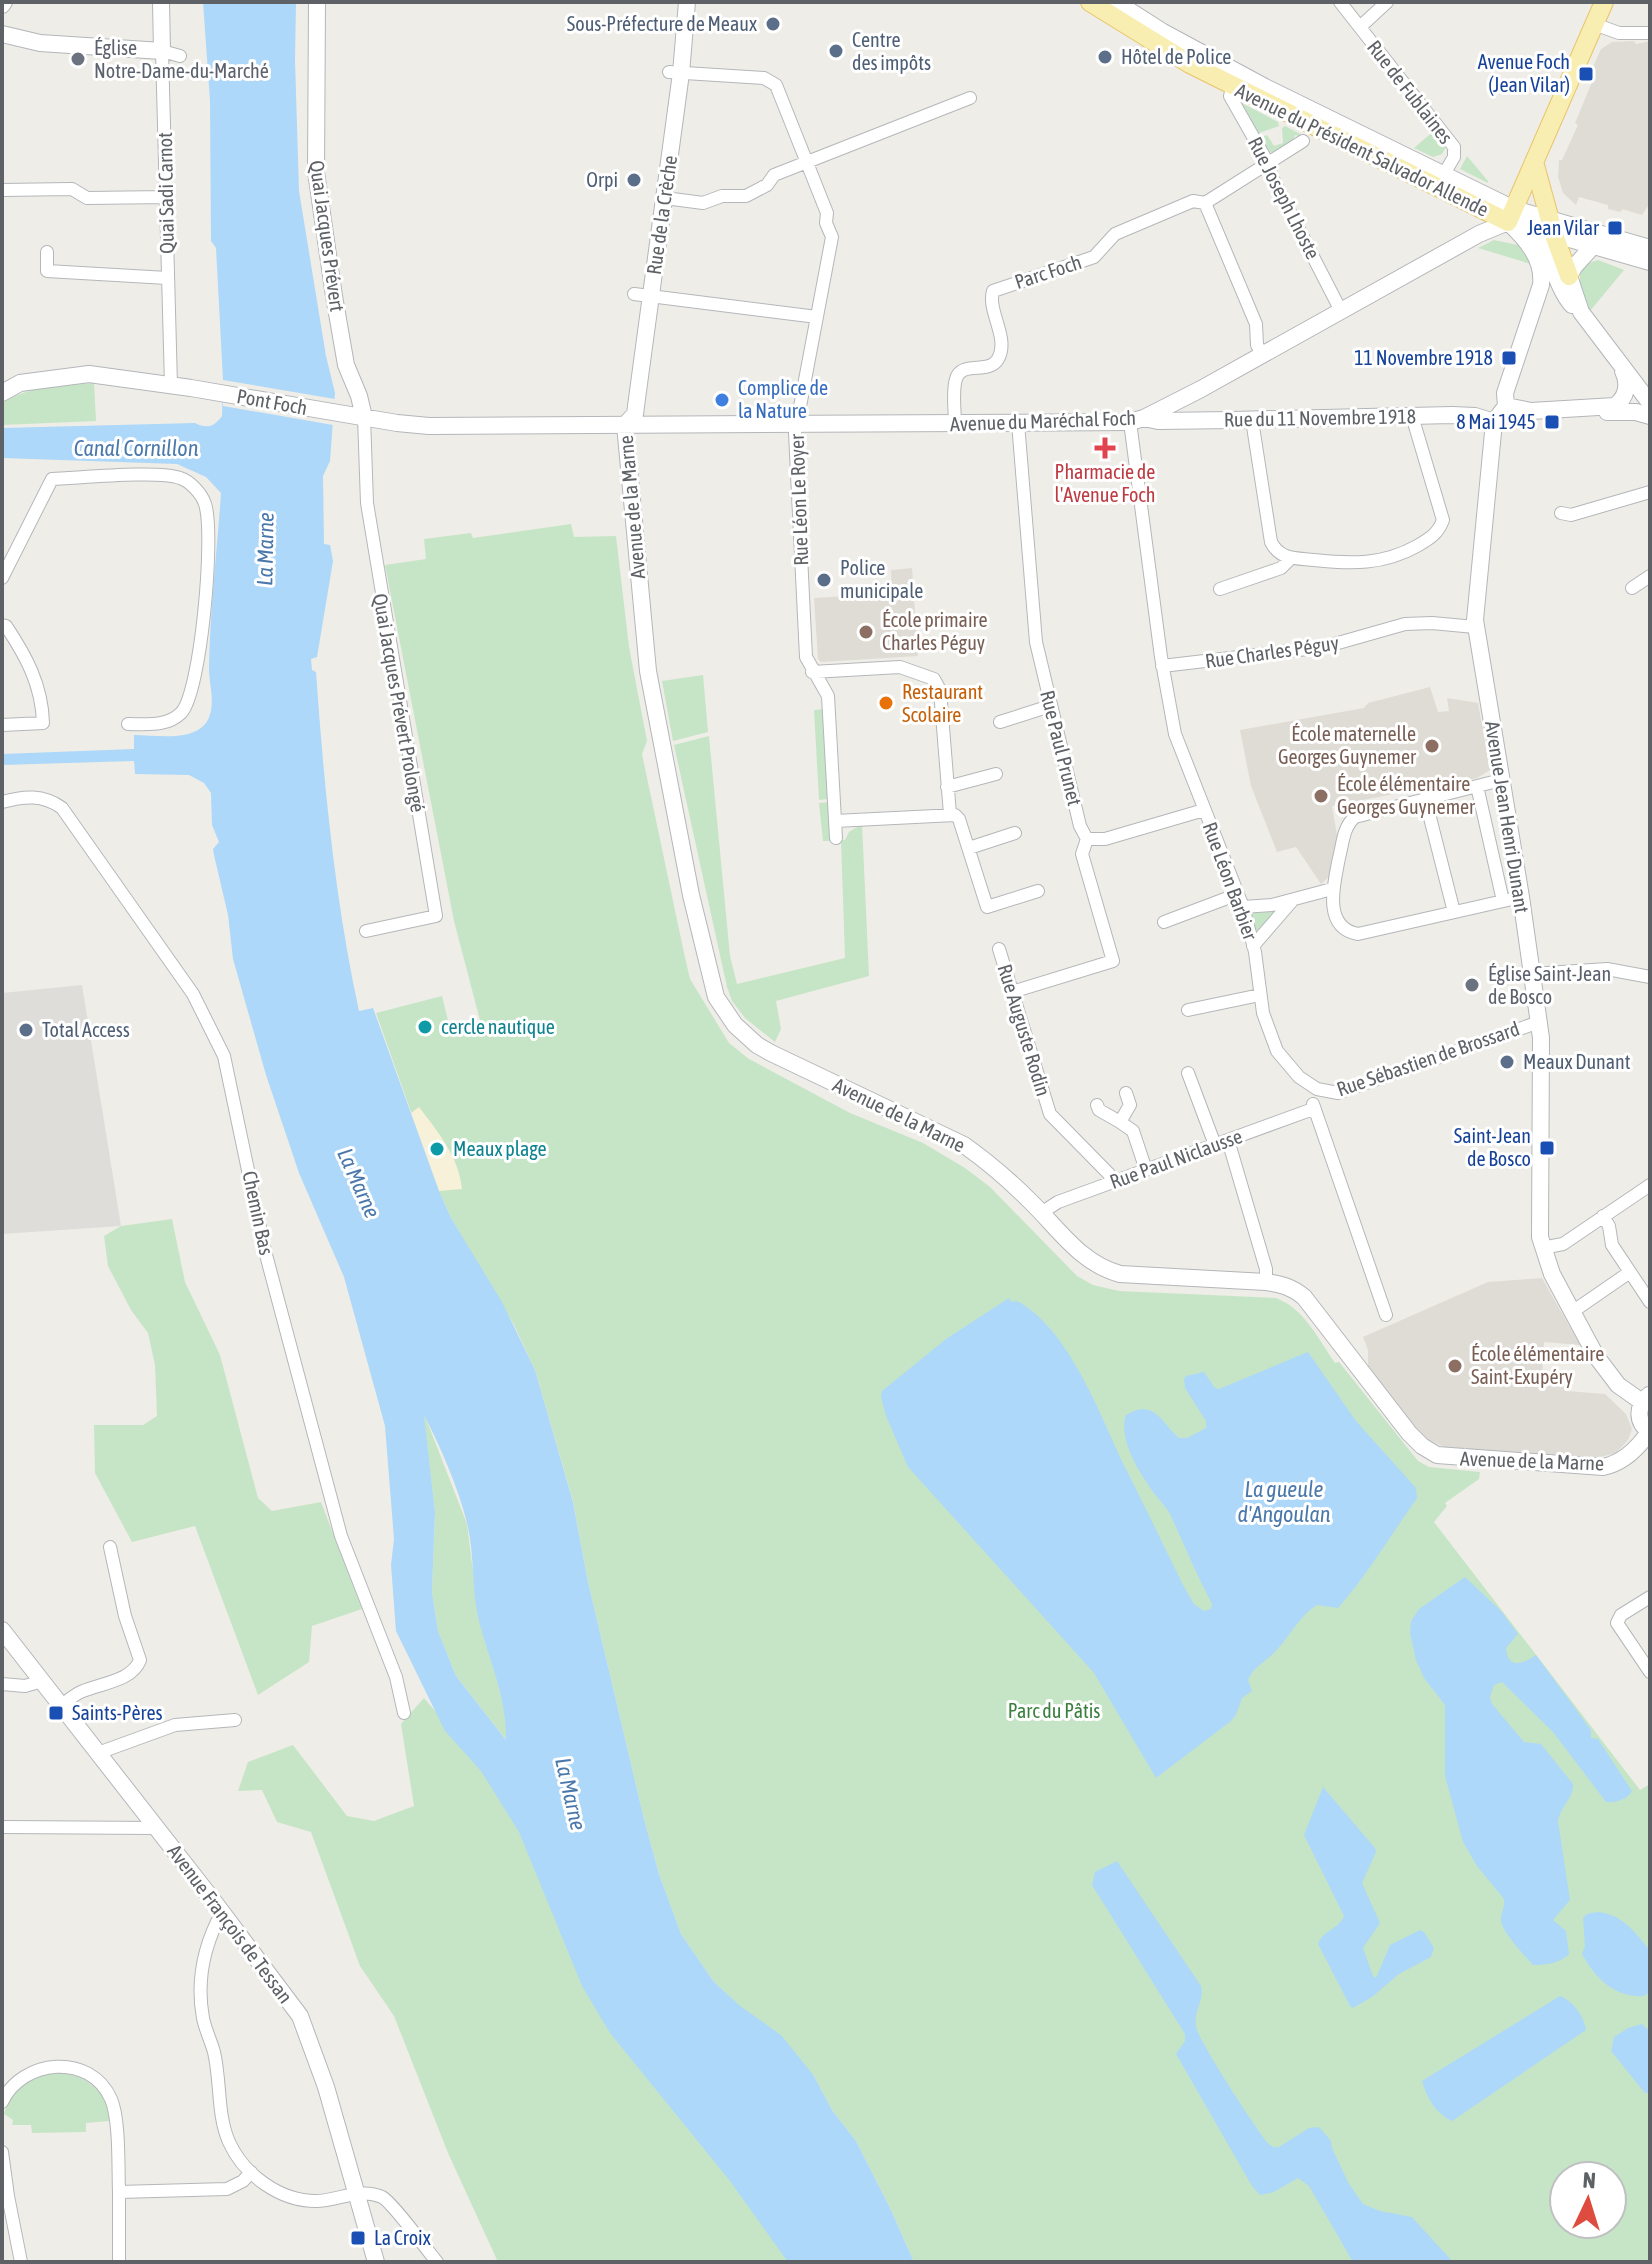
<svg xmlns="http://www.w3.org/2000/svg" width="1652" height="2264" font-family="'Asap Condensed',sans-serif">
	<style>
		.industrial { fill: #deddd9 }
		.education { fill: #dfdcd5 }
		.green { fill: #c6e5c6; fill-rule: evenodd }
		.sand { fill: #f8f1d9 }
		.water { fill: #add8f9; fill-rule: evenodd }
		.pier { fill: #efede7 }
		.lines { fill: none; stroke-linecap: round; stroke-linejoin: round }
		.street-casing { stroke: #b4b7ba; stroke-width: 14 }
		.secondary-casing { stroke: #b3b6ba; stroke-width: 18 }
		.primary-casing { stroke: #e8c468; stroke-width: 20 }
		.street { stroke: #fff; stroke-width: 12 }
		.secondary { stroke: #fff; stroke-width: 16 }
		.primary { stroke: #f9eeb2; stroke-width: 18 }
		.service-dot { fill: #5c6f8a; stroke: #fff; stroke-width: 3 }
		.worship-dot { fill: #6b7280; stroke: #fff; stroke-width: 3 }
		.transit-dot { fill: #1a4fb4; stroke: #fff; stroke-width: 3 }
		.shop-dot { fill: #3f7fe0; stroke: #fff; stroke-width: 3 }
		.health-dot { fill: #e0444e; stroke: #fff; stroke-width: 3 }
		.education-dot { fill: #8d6e63; stroke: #fff; stroke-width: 3 }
		.food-dot { fill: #e8710a; stroke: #fff; stroke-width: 3 }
		.culture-dot { fill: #0f9aa8; stroke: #fff; stroke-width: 3 }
		.labels { text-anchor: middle; stroke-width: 6; stroke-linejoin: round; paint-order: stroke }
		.service-label { font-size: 20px; fill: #4e5e75; stroke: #fff; text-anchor: start }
		.worship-label { font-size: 20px; fill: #5b616d; stroke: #fff; text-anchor: start }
		.transit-label { font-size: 20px; fill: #164399; stroke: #fff; text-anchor: end }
		.street-label { font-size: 20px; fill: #5e6266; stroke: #fff }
		.shop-label { font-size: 20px; fill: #366cbe; stroke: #fff; text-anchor: start }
		.health-label { font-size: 20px; fill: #be3a42; stroke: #fff }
		.education-label { font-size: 20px; fill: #785e54; stroke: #fff; text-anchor: start }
		.food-label { font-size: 20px; fill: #c56008; stroke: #fff; text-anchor: start }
		.culture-label { font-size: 20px; fill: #0d838f; stroke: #fff; text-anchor: start }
		.park-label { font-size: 20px; fill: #3b803f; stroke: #fff }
		.water-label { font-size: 22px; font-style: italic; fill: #4a78ab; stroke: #fff }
	</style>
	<rect width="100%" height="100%" fill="#efede7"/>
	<!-- industrial -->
	<path class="industrial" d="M82,985L121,1226L2,1234V993Z"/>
	<!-- education -->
	<path class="education" d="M1634,41L1636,44L1650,41V203L1642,215L1622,209L1621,212L1608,209V205L1579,197L1576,205L1563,193L1558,177L1559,160H1562L1578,125L1575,123L1592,82L1589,76L1601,49L1612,42Z
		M912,568L918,656L821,662L818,659L814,598L892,593L891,570Z
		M1430,687L1438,712L1449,711L1447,698L1478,703L1490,770L1477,778L1332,806L1337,835L1330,876L1321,884L1296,847L1277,852L1251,786L1240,730L1364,708L1368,703Z
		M1542,1278L1580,1345L1544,1342L1542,1375L1568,1377L1567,1391L1605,1394L1626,1414L1632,1429L1628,1440L1616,1453L1592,1459L1449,1449L1423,1437L1368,1368V1350L1363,1337L1488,1282Z"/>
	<!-- green -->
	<path class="green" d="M1242,103L1278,122L1279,126L1259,133Z
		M1285,126L1310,139L1295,135L1292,142L1274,152H1270L1262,137L1267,135L1274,146L1283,143L1282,128Z
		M1435,130L1446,147L1442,154L1433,157L1414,148Z
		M1467,156L1488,181V183L1460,169Z
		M1494,240L1518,245L1531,264L1478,248Z
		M1598,260L1624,270L1590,311L1580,289V273L1586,264Z
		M94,383L96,421L2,425L4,402C31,385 63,386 94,383Z
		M571,524L574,537L616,536L629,647L647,741L642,754L684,953L690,979L729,1043L749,1059L850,1113L923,1143L965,1168L990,1187L1077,1276L1093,1285L1119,1291L1276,1298C1304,1308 1319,1340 1335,1363L1339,1362L1418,1461L1429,1467L1480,1472L1479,1479L1445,1503L1447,1506L1434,1522L1640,1790L1650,1784V2262H914L891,2210L856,2141L832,2110L814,2076L714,1982L681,1934L659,1874L644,1819L588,1582L573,1501L535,1370L514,1325L451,1218L439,1191L376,1013L442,996L452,1037L482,1028L454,921L385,565L426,559L424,539L471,533L473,538ZM1564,2176H1612V2224H1564Z
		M703,675L708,732L673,741L662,681Z
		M823,709L828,799L819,800L814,710Z
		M709,736L730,956L737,984L845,958L841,840H845L849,832L862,824L869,976L776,1001L781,1029L775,1042L745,1018L732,1001L727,987L674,745Z
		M829,802L831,841H823L819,803Z
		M1282,907L1261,932L1254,929L1250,913L1270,912Z
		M172,1219L185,1282L220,1355L258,1498L272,1511L321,1502L362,1609L312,1626L309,1662L258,1695L195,1526L132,1542L95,1473L94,1425H143L157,1416L155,1365L148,1333L131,1310L108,1266L104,1236L121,1226Z
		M423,1411L467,1524L479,1619L491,1655L505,1712L507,1741L456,1676L438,1631L432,1592L435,1512Z
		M424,1698C499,1782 553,1879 610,1974C668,2072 727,2167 790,2262H498L448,2153L394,2016L360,1966L311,1832L277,1822L262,1790L238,1791L248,1762L293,1745L347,1816L374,1821L414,1806L401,1724Z
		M62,2071C88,2079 109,2091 110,2121L86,2123V2132L32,2133L31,2125H12L13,2120L4,2114C13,2082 32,2075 62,2071Z"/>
	<!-- sand -->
	<path class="sand" d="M419,1107C438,1132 459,1157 462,1189L439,1191L411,1113Z"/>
	<!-- water -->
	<path class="water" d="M203,2H296L295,60L299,191L326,356L335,393L330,461L323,476L324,544L330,545L333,561L317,657L311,659L312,670L316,672C324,786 335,900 359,1011L373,1008L439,1191L451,1218L502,1302L535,1370L573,1502L588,1582L644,1819L659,1874L681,1934L714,1982L739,2005L782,2036L814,2076L832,2110L856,2141L891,2210L914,2262H788L730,2181L610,2033L582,1986L519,1832L481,1771L445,1731L396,1631L391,1565L394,1539L385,1426L344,1277L299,1173L266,1075L233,959L228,915L214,855L213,849L219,842L212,825L211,793L204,783L189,775L135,774L134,761L2,765V754L134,749V735C156,735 191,742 206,723C217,707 209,685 209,668C210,610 217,551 221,493L206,477L177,464L2,458V428L195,423C207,429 214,427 222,416L223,380L216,248L211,241L210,101ZM424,1415C441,1448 458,1487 467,1523C475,1555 471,1589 479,1621C489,1660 507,1698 506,1740L456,1676L438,1631L432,1592L435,1512Z
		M1009,1298L1011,1302L1017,1301C1068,1328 1099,1412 1123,1463C1143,1503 1163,1544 1183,1585L1194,1604L1204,1611L1211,1609L1212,1604C1196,1574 1184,1544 1170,1514C1165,1505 1157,1498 1151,1489C1138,1470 1118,1439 1126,1415C1154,1398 1161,1422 1179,1438H1187L1206,1428V1421L1185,1388L1184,1379L1186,1376L1204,1372L1215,1388L1219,1389L1308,1352L1356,1421L1416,1488L1417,1498C1391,1535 1368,1574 1338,1608L1317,1605C1299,1616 1289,1638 1274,1653C1265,1662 1253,1667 1248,1680L1252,1691L1242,1698L1236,1715L1231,1721L1156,1778L1094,1673L908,1467L886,1416L881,1397L882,1391L946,1339Z
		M1465,1577L1501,1611L1518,1634L1506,1648C1508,1670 1523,1664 1536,1655L1591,1730V1738L1598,1739L1632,1791C1628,1799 1616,1803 1606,1802L1553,1732L1502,1682L1494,1685L1490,1697L1492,1704L1524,1742L1541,1744L1573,1784C1574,1798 1560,1807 1558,1821L1570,1900L1553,1920L1566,1931L1569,1954C1561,1963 1545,1965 1533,1965C1525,1956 1501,1931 1501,1920C1501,1912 1505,1908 1504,1899L1477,1866L1463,1842L1445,1776V1705L1424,1678L1416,1660L1410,1633L1411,1621L1419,1609Z
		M1323,1787L1375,1848L1376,1852L1362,1883L1380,1923L1363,1948L1373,1976L1376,1978L1390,1945L1420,1930L1424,1932L1434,1948L1431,1957L1399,1974L1372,1997L1353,2008L1350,2006L1318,1944C1323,1930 1338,1930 1344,1916L1304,1835Z
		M1117,1861L1201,1986C1205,2000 1193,2011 1196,2027C1199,2041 1257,2131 1268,2143C1273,2148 1273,2147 1279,2147L1309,2128L1319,2127L1331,2141L1332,2148L1349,2184L1363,2204L1380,2211L1412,2217L1453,2262H1353L1309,2186L1298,2178L1274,2192L1260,2195L1252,2186L1176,2054L1185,2041V2034L1092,1885L1095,1872Z
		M1597,1912C1623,1914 1634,1932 1650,1950V1992L1644,1996C1615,1998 1595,1978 1582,1954L1585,1946L1583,1918L1587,1914Z
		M1560,1996C1572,2000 1585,2017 1586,2030L1452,2121C1436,2114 1426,2097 1422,2081Z
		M1642,2024L1650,2031V2094L1644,2092L1611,2051L1614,2037L1628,2028Z"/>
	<!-- pier -->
	<path class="pier" d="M223,380L335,399L333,425L223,406Z"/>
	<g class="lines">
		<!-- street casing -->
		<g class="street-casing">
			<path id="street" d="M1340,2L1454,147V157L1441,179
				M1594,24L1619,33H1650
				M1360,27L1387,2
				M669,72L764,78L776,85L827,213L826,223L832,237L795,433L806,657L828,696L836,838
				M1233,86L1230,96L1268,163L1272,177L1341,311
				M2,190L72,189L87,198L167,197
				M665,198L703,203L722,196H746L767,185L774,175L970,98
				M1205,203L1256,324L1257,345L1262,354
				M1205,203L1303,141
				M47,252V271L167,278
				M634,294L817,317
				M171,385L162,51L180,56
				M364,417L367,503L436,916L366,931
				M1252,420L1271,542C1280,560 1296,558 1314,560C1351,564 1383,565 1417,546C1429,539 1438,534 1443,520L1412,416
				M1130,422L1161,657L1175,734L1243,907L1255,952L1263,1013L1277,1051L1299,1077L1317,1089L1338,1093L1539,1022
				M955,424C955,410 952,392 956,379C961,360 989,375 998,359C1010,338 987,312 993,291L1094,257L1115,234L1193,201L1205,203
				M1561,513L1571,515L1650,492
				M2,578L52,479C80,478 158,470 180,478C190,481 202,494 205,504C215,533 201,693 181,713C167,727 146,724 128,724
				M1632,588L1650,576
				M1220,589L1281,568L1291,558
				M2,625L6,626C26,656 42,685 43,723L2,725
				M1162,666L1324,647L1405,624L1432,623L1475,627
				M812,672L900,667L934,679L940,690L950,814
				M1000,722L1050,706
				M1501,780L1355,817C1343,827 1343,843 1339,858C1334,883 1322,928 1358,934L1521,897
				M1477,786L1503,901
				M947,787L996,774
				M1425,798L1454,912
				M2,802C24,796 43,794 62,808L193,994L224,1056L265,1251L341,1536L396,1677L404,1713
				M835,821L955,815L959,819L987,907L1038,891
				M1087,839H1105L1204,810
				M969,848L1015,833
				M1243,907L1272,905L1332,889
				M1164,922L1238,894
				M1253,946L1292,901
				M999,949L1050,1114L1109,1174L1112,1182
				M1532,974L1607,969L1650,977
				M1012,992L1113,961L1082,854L1087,839L1080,826L1036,642L1018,423
				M1188,1010L1260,995
				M1188,1073L1215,1145
				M1126,1093L1130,1105L1120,1122L1133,1131L1146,1170
				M1313,1104L1386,1315
				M1097,1105L1099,1110L1120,1122
				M1228,1140L1266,1269V1282
				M1041,1213L1058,1202L1313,1109
				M1603,1216L1609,1226L1612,1245L1650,1302
				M1542,1248L1563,1244L1650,1185
				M1572,1312L1630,1272
				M1650,1597L1621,1615L1617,1623L1650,1672
				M2,1684L25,1686L42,1681
				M61,1706C68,1700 75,1694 83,1691C102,1683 132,1681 140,1660L125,1616L110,1547
				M98,1753L175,1725L235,1720
				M2,1827L157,1828
				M222,1912C204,1945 196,1980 203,2018C205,2029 211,2041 214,2052C221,2082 217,2115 229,2142C244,2175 280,2201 316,2201C338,2201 359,2187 382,2197C393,2203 427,2250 437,2262
				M2,2102C22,2059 90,2052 111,2099C120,2120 118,2168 119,2192L227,2189L243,2181L251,2172
				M2,2152L8,2196H2
				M119,2192V2262
				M8,2196L21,2262"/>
		</g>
		<!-- secondary casing -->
		<g class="secondary-casing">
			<path id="secondary" d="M317,2L316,172L334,296L346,365L359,396L364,417
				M1116,2L1163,32L1265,87L1514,209L1650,248
				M2,5L4,2
				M2,34L40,43L162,51L161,2
				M1508,222C1526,239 1544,259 1541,285L1505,393L1506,406L1494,422L1475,620L1521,897L1541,1038L1540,1237L1552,1274L1596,1356L1618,1385L1642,1402
				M1510,222L1650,262
				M1532,227C1552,249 1553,283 1572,305
				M1593,246L1574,267L1569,276L1581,312L1650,403
				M2,393L20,383L89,374L191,388L397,423L429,426L1130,422L1144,418L1201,389L1479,234L1508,222
				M1506,406L1531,411L1615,406C1627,397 1629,384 1623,371
				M1607,412H1636L1650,416
				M1144,418L1158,421L1233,420L1452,415L1475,416L1494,422
				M625,425L648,671L691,895L716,997L735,1025L757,1045L771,1053L964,1145C988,1162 1010,1181 1030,1201C1059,1229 1080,1263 1120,1274L1266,1282C1281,1284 1292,1287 1304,1297L1409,1433L1422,1446L1437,1455L1603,1467C1622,1463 1638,1448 1649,1432
				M625,425L635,414L636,406L681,73L687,2
				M1649,1395C1636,1407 1636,1422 1650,1432
				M2,1630L212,1899L300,2016L326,2087L376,2262"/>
		</g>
		<!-- primary casing -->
		<g class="primary-casing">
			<path id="primary" d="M1090,2L1190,64L1508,222L1604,2
				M1534,162L1554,235L1569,276"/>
		</g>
		<!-- street -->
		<use href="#street" class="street"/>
		<!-- secondary -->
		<use href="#secondary" class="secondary"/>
		<!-- primary -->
		<use href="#primary" class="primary"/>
	</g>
	<!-- markers -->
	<g class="service-dot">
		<circle cx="773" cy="24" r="8"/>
		<circle cx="836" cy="51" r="8"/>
		<circle cx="1105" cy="57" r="8"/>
		<circle cx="634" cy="180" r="8"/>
		<circle cx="824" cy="580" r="8"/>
		<circle cx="26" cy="1030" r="8"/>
		<circle cx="1507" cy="1062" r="8"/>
	</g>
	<g class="worship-dot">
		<circle cx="78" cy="59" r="8"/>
		<circle cx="1472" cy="985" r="8"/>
	</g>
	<g class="transit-dot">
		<rect x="1578" y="66" width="16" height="16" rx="4"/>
		<rect x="1607" y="220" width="16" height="16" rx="4"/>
		<rect x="1501" y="350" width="16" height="16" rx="4"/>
		<rect x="1544" y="414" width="16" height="16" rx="4"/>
		<rect x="1539" y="1140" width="16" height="16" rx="4"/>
		<rect x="48" y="1705" width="16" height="16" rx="4"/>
		<rect x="350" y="2230" width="16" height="16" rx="4"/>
	</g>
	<circle class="shop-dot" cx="722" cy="400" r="8"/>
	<path class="health-dot" d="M1101 436h8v8h8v8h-8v8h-8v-8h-8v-8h8z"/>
	<g class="education-dot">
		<circle cx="866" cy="632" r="8"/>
		<circle cx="1432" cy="746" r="8"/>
		<circle cx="1321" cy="796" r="8"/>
		<circle cx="1455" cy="1366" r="8"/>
	</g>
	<circle class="food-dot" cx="886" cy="703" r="8"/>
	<g class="culture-dot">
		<circle cx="425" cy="1027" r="8"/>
		<circle cx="437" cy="1149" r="8"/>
	</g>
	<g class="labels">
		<!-- service labels -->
		<g class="service-label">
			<text x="757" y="31" text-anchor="end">Sous-Préfecture de Meaux</text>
			<text x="852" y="47">Centre<tspan x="852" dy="23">des impôts</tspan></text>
			<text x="1121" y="64">Hôtel de Police</text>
			<text x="618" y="187" text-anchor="end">Orpi</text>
			<text x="840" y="575">Police<tspan x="840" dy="23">municipale</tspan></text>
			<text x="42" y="1037">Total Access</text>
			<text x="1523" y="1069">Meaux Dunant</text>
		</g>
		<!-- worship labels -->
		<g class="worship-label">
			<text x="94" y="55">Église<tspan x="94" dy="23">Notre-Dame-du-Marché</tspan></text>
			<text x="1488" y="981">Église Saint-Jean<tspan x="1488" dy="23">de Bosco</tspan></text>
		</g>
		<!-- transit labels -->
		<g class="transit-label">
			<text x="1570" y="69">Avenue Foch<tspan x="1570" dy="23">(Jean Vilar)</tspan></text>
			<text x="1599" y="235">Jean Vilar</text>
			<text x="1493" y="365">11 Novembre 1918</text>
			<text x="1536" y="429">8 Mai 1945</text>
			<text x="1531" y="1143">Saint-Jean<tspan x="1531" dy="23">de Bosco</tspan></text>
			<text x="72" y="1720" text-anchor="start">Saints-Pères</text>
			<text x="374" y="2245" text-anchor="start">La Croix</text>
		</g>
		<!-- street labels -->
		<g class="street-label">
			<text transform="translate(1410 92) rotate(52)" y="7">Rue de Fublaines</text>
			<text transform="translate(1362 150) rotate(26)" y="7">Avenue du Président Salvador Allende</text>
			<text transform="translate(166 193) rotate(-91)" y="7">Quai Sadi Carnot</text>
			<text transform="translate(1284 198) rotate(63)" y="7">Rue Joseph Lhoste</text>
			<text transform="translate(662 215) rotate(-82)" y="7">Rue de la Crèche</text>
			<text transform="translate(327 236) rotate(82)" y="7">Quai Jacques Prévert</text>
			<text transform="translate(1048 272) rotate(-18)" y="7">Parc Foch</text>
			<text transform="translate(272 402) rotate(10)" y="7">Pont Foch</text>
			<text transform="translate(1320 418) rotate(-1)" y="7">Rue du 11 Novembre 1918</text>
			<text transform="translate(1043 421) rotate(-2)" y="7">Avenue du Maréchal Foch</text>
			<text transform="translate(799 500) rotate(-92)" y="7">Rue Léon Le Royer</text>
			<text transform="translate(632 507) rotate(-95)" y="7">Avenue de la Marne</text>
			<text transform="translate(1272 652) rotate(-8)" y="7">Rue Charles Péguy</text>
			<text transform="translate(399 703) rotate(80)" y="7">Quai Jacques Prévert Prolongé</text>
			<text transform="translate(1061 748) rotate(76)" y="7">Rue Paul Prunet</text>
			<text transform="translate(1507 817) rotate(81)" y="7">Avenue Jean Henri Dunant</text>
			<text transform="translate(1230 881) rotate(70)" y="7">Rue Léon Barbier</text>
			<text transform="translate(1024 1030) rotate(73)" y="7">Rue Auguste Rodin</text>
			<text transform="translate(1428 1059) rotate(-19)" y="7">Rue Sébastien de Brossard</text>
			<text transform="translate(899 1115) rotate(26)" y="7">Avenue de la Marne</text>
			<text transform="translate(1176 1159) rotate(-20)" y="7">Rue Paul Niclausse</text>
			<text transform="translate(258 1213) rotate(78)" y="7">Chemin Bas</text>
			<text transform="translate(1532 1461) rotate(2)" y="7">Avenue de la Marne</text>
			<text transform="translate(230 1924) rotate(53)" y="7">Avenue François de Tessan</text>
		</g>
		<!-- shop labels -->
		<g class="shop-label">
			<text x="738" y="395">Complice de<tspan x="738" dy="23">la Nature</tspan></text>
		</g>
		<!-- health labels -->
		<g class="health-label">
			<text x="1105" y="479">Pharmacie de<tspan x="1105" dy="23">l'Avenue Foch</tspan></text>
		</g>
		<!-- education labels -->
		<g class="education-label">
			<text x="882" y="627">École primaire<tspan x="882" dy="23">Charles Péguy</tspan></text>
			<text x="1416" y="741" text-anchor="end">École maternelle<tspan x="1416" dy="23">Georges Guynemer</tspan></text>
			<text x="1337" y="791">École élémentaire<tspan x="1337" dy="23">Georges Guynemer</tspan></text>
			<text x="1471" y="1361">École élémentaire<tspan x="1471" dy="23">Saint-Exupéry</tspan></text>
		</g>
		<!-- food labels -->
		<g class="food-label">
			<text x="902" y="699">Restaurant<tspan x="902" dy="23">Scolaire</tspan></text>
		</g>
		<!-- culture labels -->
		<g class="culture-label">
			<text x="441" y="1034">cercle nautique</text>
			<text x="453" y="1156">Meaux plage</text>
		</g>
		<!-- park labels -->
		<g class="park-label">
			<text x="1054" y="1718">Parc du Pâtis</text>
		</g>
		<!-- water labels -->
		<g class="water-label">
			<text x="136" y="456">Canal Cornillon</text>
			<text transform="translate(265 549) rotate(-89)" y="8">La Marne</text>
			<text transform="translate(359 1183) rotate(66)" y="8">La Marne</text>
			<text x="1284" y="1497">La gueule<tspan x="1284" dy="25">d'Angoulan</tspan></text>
			<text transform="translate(571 1794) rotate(77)" y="8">La Marne</text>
		</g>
	</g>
	<!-- border -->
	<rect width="1652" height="2264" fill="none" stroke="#5e6266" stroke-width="8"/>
	<!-- north arrow -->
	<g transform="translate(1588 2200) rotate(4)"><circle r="38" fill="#ffffff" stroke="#bfc0c2" stroke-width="2"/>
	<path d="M0-6L14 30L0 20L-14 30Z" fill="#dd4c3f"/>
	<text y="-12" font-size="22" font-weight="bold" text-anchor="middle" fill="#5e6266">N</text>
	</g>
</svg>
